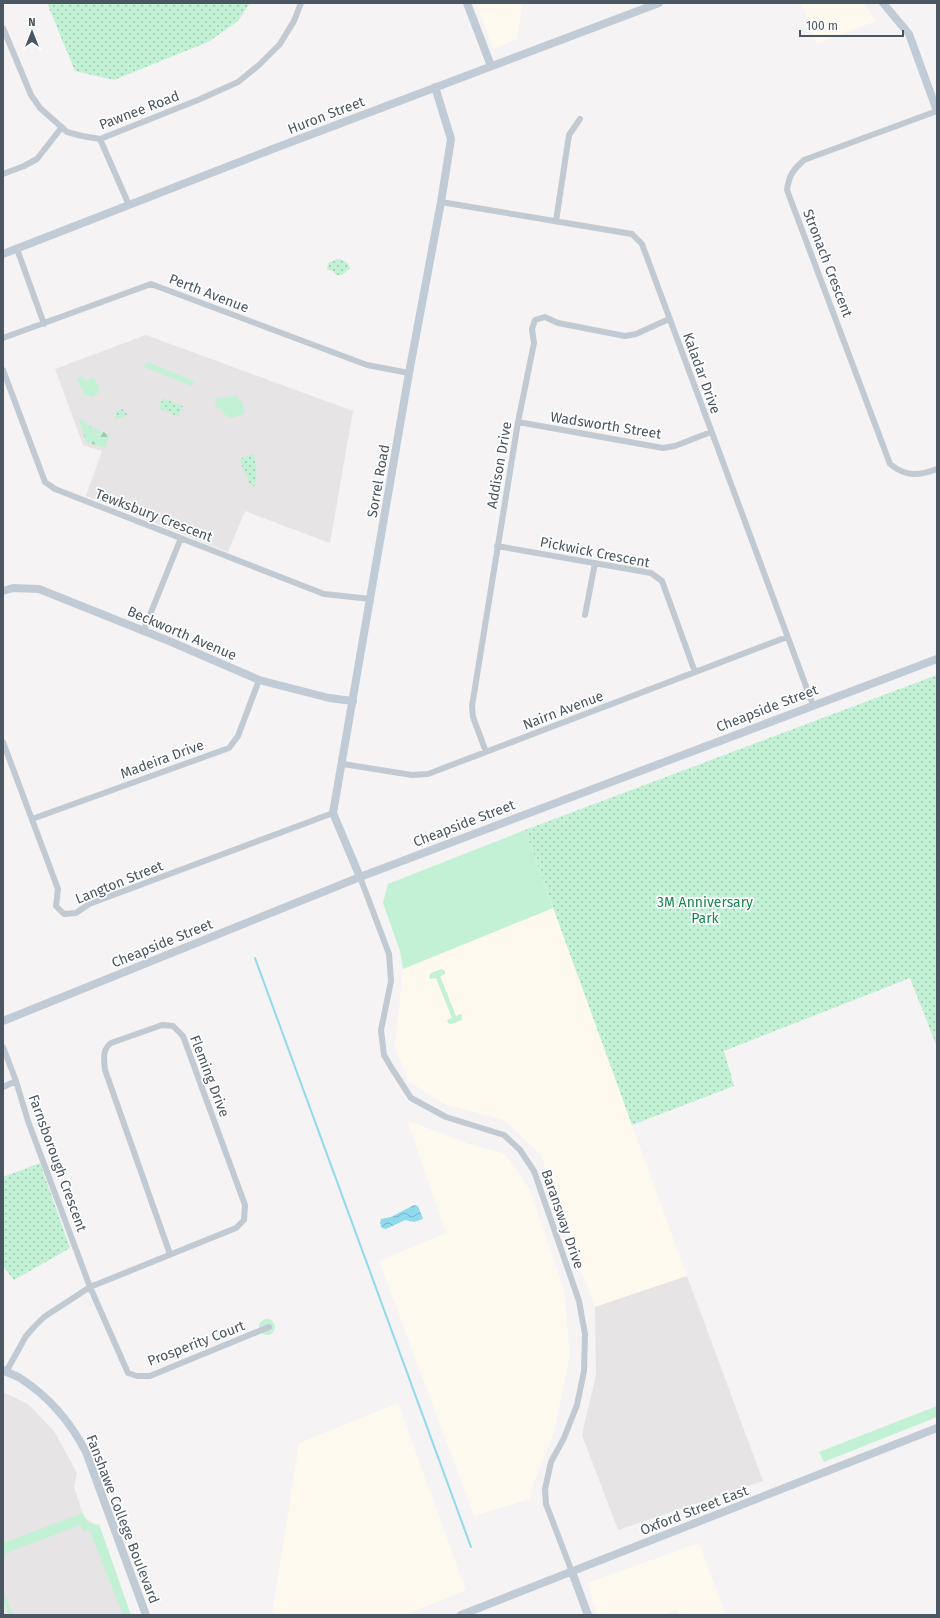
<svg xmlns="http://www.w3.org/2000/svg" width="940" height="1618" font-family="'Fira Sans',sans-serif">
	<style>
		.commercial { fill: #fdf9ef }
		.education { fill: #e6e4e5 }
		.grass { fill: #c3f1d5 }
		.forest { fill: url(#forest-firs) }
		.park { fill: url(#park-dots) }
		.water { fill: url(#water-waves) }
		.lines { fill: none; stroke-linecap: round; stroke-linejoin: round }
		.stream { stroke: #90daee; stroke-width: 2 }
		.street { stroke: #c1cad2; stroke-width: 6 }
		.secondary { stroke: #c1cbd6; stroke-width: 8 }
		.labels { text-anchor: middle; stroke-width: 3.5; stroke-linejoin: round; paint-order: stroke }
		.street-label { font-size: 14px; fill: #4a5661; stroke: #fff }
		.park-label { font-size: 14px; fill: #17864f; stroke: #fff }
	</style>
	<defs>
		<pattern id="forest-firs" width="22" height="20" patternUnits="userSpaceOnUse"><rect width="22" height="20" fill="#c3f1d5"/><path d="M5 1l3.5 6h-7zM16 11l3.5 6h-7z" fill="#a0c6b0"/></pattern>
		<pattern id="park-dots" width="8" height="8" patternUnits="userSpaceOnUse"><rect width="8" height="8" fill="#c3f1d5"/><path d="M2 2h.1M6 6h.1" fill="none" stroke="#a0c6b0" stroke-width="1.8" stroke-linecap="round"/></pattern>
		<pattern id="water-waves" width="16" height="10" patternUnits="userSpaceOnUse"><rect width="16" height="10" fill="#90daee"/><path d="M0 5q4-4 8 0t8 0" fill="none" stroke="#78b4c4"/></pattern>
	</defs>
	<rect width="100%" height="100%" fill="#f5f3f3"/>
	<!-- commercial -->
	<path class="commercial" d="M476,3H521L522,6L517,39L493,49Z
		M801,3H863L876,21L817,44Z
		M553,908L687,1276L595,1307L558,1210L541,1155L504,1120L446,1105L408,1081L395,1046L403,969Z
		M407,1120L469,1144L505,1154L530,1190L564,1290L570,1354L554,1432L532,1487L530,1499L474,1516L379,1261L446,1233Z
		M398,1403L466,1590L405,1615H272L299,1443Z
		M699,1543L725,1613L718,1615H678L676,1610L664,1615H597L587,1583Z"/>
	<!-- education -->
	<path class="education" d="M146,335L353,411L330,543L245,511L228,552L86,496L102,451L83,445L55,369Z
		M687,1276L763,1481L618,1530L582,1435L596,1375L595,1307Z
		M3,1392L28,1404L54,1431L77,1473L74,1487L84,1517L94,1524L127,1615H3Z"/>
	<!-- grass -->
	<path class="grass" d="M147,362L194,381L192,386L144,367Z
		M82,375L85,381L94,377L100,389L98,393L92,397L84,394L81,387L76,380Z
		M236,396C242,402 246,406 244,414C230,419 229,420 220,408L218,409L215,404L216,398Z
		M525,830L553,908L403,969L400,951L383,903L388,884Z
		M442,969L445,971V974L440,976L456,1016L461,1014L462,1020L451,1024L448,1023L447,1020L452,1018L436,978L430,979L429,976L431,973Z
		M259 1327a8 8 0 1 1 16 0a8 8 0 1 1-16 0Z
		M937,1406V1417L824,1462L819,1452Z
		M83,1513L87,1522L96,1525L99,1524L131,1615H123L89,1529L83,1531L80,1525L4,1554L5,1559L3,1560V1543Z
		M3,1590L13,1615H9L3,1600Z"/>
	<!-- forest -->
	<path class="forest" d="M79,419L84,420L85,424L110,435L105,448L86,442Z"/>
	<!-- park -->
	<path class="park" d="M47,3H250L238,21L208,42L114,80L75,71Z
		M337,259C343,259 350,263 350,269L342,275H337L331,270H327L328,263Z
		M163,398L183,406L178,417L159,408Z
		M123,409L127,414L126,416L116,419L115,417L116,411Z
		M253,454C257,462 258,477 254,486L249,483L240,461L243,457Z
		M937,675V1047L910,978L724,1051L734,1086L632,1125L525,830Z
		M40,1163L70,1248L14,1280L3,1266V1177Z"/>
	<!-- water -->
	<path class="water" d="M414,1205L418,1206L423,1219L414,1222L405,1220L386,1229L382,1228L380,1223L381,1219L391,1217Z"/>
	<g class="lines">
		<!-- stream -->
		<path class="stream" d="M255,958L471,1547"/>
		<!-- street -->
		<path class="street" d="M3,28L31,95L40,108L67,132L82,136L100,139L198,100L238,82L259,65L280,44L294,21L301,3
			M937,111L804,160C793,170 789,175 787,190L890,464C906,477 918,476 937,469
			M100,139L129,205
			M3,174L24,166L37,159L62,127
			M441,202L632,234L642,244L813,705
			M556,221L569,135L580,119
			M17,249L44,324
			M3,338L151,284L367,365L409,373
			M3,370L45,482L55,489L324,594L371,599
			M518,422L663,448L675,446L711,432
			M497,546L651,573L662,581L695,672
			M585,615L595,563
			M143,632L181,538
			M3,742L58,889L56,906L64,914L76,913L89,904L333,813
			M486,752L473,717L472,706L518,422L534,343L532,329L535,320L545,317L558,323L625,336L636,334L669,319
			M343,764L412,775L428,774L787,637
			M32,819L229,748L238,736L259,680
			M360,877L389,954L391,981L381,1030L384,1055L391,1067L411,1098L446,1117L504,1135L520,1150L534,1171L579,1301L585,1334L584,1371L577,1405L564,1438L551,1462L545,1489L546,1504L572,1572
			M3,1047L16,1081L28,1121L90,1287L128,1373L137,1376H150L269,1327
			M3,1087L16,1081
			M6,1372L26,1336L34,1327L44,1317L90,1287L236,1228L244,1220L245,1205L183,1036L173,1026L162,1025L111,1043C102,1050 104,1059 105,1070L170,1254"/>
		<!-- secondary -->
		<path class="secondary" d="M467,3L491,66
			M883,3L909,34L937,111
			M3,254L270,150L659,3
			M3,591L13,588L39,589L169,641L259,680L329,698L353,701
			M360,877L333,813L409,373L441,202L451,139L435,87
			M3,1021L360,877L937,659
			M3,1370C8,1373 15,1375 20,1378C48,1396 71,1423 86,1452L146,1615
			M572,1572L588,1615
			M461,1615L937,1428"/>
	</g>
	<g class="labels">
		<!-- street labels -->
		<g class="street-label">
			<text transform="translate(139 110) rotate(-21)" y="5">Pawnee Road</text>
			<text transform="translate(326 115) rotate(-21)" y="5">Huron Street</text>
			<text transform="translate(828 263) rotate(69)" y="5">Stronach Crescent</text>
			<text transform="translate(209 293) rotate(21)" y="5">Perth Avenue</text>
			<text transform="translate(702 373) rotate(70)" y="5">Kaladar Drive</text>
			<text transform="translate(606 425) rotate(9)" y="5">Wadsworth Street</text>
			<text transform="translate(499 465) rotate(-80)" y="5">Addison Drive</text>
			<text transform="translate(378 481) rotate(-80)" y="5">Sorrel Road</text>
			<text transform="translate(154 515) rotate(21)" y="5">Tewksbury Crescent</text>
			<text transform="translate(595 552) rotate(11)" y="5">Pickwick Crescent</text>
			<text transform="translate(182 633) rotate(23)" y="5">Beckworth Avenue</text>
			<text transform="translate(767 708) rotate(-21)" y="5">Cheapside Street</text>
			<text transform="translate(563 710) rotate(-21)" y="5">Nairn Avenue</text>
			<text transform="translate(162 759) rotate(-20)" y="5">Madeira Drive</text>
			<text transform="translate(464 823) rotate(-21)" y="5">Cheapside Street</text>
			<text transform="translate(119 882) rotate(-22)" y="5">Langton Street</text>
			<text transform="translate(162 943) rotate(-22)" y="5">Cheapside Street</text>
			<text transform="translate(210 1076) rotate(69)" y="5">Fleming Drive</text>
			<text transform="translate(58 1163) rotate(70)" y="5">Farnsborough Crescent</text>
			<text transform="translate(563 1219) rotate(71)" y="5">Baransway Drive</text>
			<text transform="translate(196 1343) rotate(-21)" y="5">Prosperity Court</text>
			<text transform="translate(694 1510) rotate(-21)" y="5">Oxford Street East</text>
			<text transform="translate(123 1519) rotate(69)" y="5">Fanshawe College Boulevard</text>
		</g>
		<!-- park labels -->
		<g class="park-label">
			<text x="705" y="907">3M Anniversary<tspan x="705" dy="16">Park</tspan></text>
		</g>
	</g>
	<!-- border -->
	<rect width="940" height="1618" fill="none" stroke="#4a5661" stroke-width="8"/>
	<!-- north arrow -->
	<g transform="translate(32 32)" stroke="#ffffff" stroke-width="3" paint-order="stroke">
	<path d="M0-3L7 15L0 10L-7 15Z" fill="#4a5661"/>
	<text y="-6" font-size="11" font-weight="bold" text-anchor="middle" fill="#4a5661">N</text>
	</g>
	<!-- scale -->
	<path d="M800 30v6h103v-6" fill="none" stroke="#4a5661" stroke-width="2"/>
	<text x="806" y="30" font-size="12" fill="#4a5661" stroke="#ffffff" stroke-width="3" paint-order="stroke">100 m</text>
</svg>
